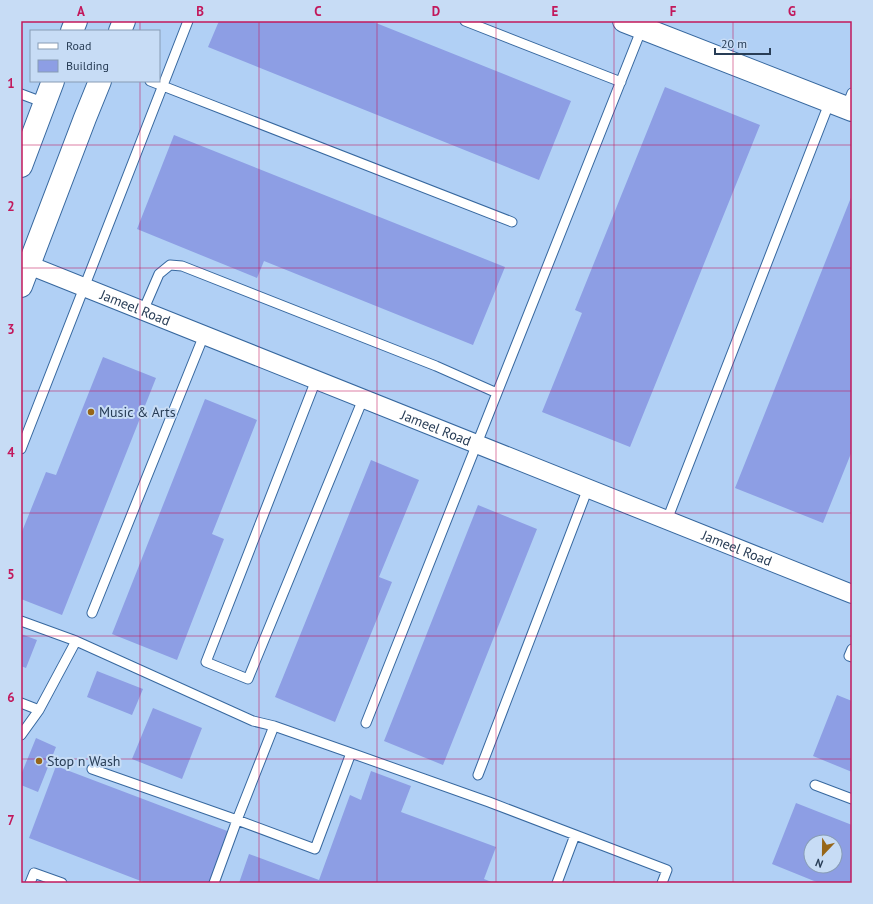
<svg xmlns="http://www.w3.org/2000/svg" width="873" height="904" font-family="'PT Sans',sans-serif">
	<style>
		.building { fill: #8d9ee4; fill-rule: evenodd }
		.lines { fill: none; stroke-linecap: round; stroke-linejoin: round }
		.service-casing { stroke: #37689f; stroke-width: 11 }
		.minor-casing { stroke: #37689f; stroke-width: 20 }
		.tertiary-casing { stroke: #37689f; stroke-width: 24 }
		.secondary-casing { stroke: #37689f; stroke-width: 24 }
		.service { stroke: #fff; stroke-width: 9 }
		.minor { stroke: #fff; stroke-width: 18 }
		.tertiary { stroke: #fff; stroke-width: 22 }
		.secondary { stroke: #fff; stroke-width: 22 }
		.grid { fill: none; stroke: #c2185b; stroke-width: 1; stroke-opacity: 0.55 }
		.poi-dot { fill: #976618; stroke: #c7dcf5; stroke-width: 1.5 }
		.labels { text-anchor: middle; stroke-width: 4; stroke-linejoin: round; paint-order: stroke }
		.street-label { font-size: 14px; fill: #283d56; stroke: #c7dcf5 }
		.poi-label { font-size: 14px; fill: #283d56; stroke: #c7dcf5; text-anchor: start }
		.neatline { fill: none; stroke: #c2185b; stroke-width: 1.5 }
		.grid-label { font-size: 13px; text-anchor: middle; font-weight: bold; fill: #c2185b }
	</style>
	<rect width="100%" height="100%" fill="#b1d0f5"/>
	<!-- building -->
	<path class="building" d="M219,21H371L571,101L539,180L208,47Z
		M665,87L760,125L630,447L542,412L582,313L575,310Z
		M174,135L505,267L473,345L264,261L257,278L137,229Z
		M852,195V451L823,523L735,488Z
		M103,357L156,378L62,615L21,599V534L46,472L56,475Z
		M205,399L257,420L212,534L224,539L177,660L112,634Z
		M371,460L419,480L379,577L392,582L335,722L275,697Z
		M478,505L537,529L443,765L384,741Z
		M21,634L37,640L26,668L21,666Z
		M97,671L143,689L132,715L87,697Z
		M837,695L852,701V772L813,756Z
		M153,708L202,728L182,779L132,759Z
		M36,738L56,747L38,792L21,785V775Z
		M56,766L230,832L210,883H146L29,838Z
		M371,771L411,786L401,812L496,847L484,879L494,883H239L249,854L319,880L350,795L361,800Z
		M796,803L852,825V883H819L772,864ZM811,842H835V866H811Z"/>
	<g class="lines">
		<!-- service casing -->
		<g class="service-casing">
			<path id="service" d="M465,21L621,82
				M150,81L512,222
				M21,94L45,103
				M846,108L852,93
				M143,311L159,274L170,265L182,266L436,366L497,393
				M316,380L206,662L248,679L363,399
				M21,449L188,21
				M667,520L830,101
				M92,613L204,335
				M21,621L76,641L253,721L274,726L351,753L489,802L667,870L662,883
				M852,649L849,656L852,657
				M21,703L39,710
				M366,723L642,28
				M21,735L39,710L76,641
				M92,769L237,820L315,849L351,753
				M478,775L588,488
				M815,785L852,799
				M30,883L34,873L62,883
				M214,883L237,820L274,726
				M557,883L575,835"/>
		</g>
		<!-- minor casing -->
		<g class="minor-casing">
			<g id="minor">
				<path id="s1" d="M21,262L852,594"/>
			</g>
		</g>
		<!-- tertiary casing -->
		<g class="tertiary-casing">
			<path id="tertiary" d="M624,21L852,110"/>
		</g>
		<!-- secondary casing -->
		<g class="secondary-casing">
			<path id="secondary" d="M72,31L76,21
				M120,31L124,21
				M21,166L53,81
				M21,286L85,118L100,81"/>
		</g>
		<!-- service -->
		<use href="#service" class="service"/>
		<!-- minor -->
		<use href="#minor" class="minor"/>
		<!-- tertiary -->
		<use href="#tertiary" class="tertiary"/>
		<!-- secondary -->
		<use href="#secondary" class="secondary"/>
	</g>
	<!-- grid -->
	<path class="grid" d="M140,21V31M259,21V883M377,21V883M496,21V883M614,21V883M733,21V883M140,81V883M21,145H852M21,268H852M21,391H852M21,513H852M21,636H852M21,759H852"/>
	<!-- markers -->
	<g class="poi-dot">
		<circle cx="91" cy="412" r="4"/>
		<circle cx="39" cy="761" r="4"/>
	</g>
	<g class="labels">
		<!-- street labels -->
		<g class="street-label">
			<text dy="5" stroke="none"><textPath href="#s1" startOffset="123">Jameel Road</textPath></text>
			<text dy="5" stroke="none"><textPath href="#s1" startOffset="447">Jameel Road</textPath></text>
			<text dy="5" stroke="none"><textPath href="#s1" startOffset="771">Jameel Road</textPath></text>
		</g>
		<!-- poi labels -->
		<g class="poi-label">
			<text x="99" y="417">Music &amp; Arts</text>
			<text x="47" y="766">Stop n Wash</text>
		</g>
	</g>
	<!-- border -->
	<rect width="873" height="904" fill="none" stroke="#c7dcf5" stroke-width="44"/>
	<!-- legend -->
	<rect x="30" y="30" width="130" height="52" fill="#c7dcf5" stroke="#879cb5"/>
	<rect x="38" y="43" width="20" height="6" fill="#ffffff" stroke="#879cb5"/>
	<text x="66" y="50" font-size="12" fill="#283d56">Road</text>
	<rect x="38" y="60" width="20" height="12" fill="#8d9ee4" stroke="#879cb5"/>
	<text x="66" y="70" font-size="12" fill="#283d56">Building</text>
	<!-- north arrow -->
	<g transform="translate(823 854) rotate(202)"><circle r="19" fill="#c7dcf5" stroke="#879cb5"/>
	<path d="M0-3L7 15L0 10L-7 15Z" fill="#976618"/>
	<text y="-6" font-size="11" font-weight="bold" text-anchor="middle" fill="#283d56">N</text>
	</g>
	<!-- scale -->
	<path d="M715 48v6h55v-6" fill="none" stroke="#283d56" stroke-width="2"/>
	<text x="721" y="48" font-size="12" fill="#283d56" stroke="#c7dcf5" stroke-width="3" paint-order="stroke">20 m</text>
	<rect x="22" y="22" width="829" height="860" class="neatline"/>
	<g class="grid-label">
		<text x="81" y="16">A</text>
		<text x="200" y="16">B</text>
		<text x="318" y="16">C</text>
		<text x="436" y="16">D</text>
		<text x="555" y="16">E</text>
		<text x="673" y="16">F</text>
		<text x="792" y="16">G</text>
		<text x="11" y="88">1</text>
		<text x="11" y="211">2</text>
		<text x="11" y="334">3</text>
		<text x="11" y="457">4</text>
		<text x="11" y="579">5</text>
		<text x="11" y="702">6</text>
		<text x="11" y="825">7</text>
	</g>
</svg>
